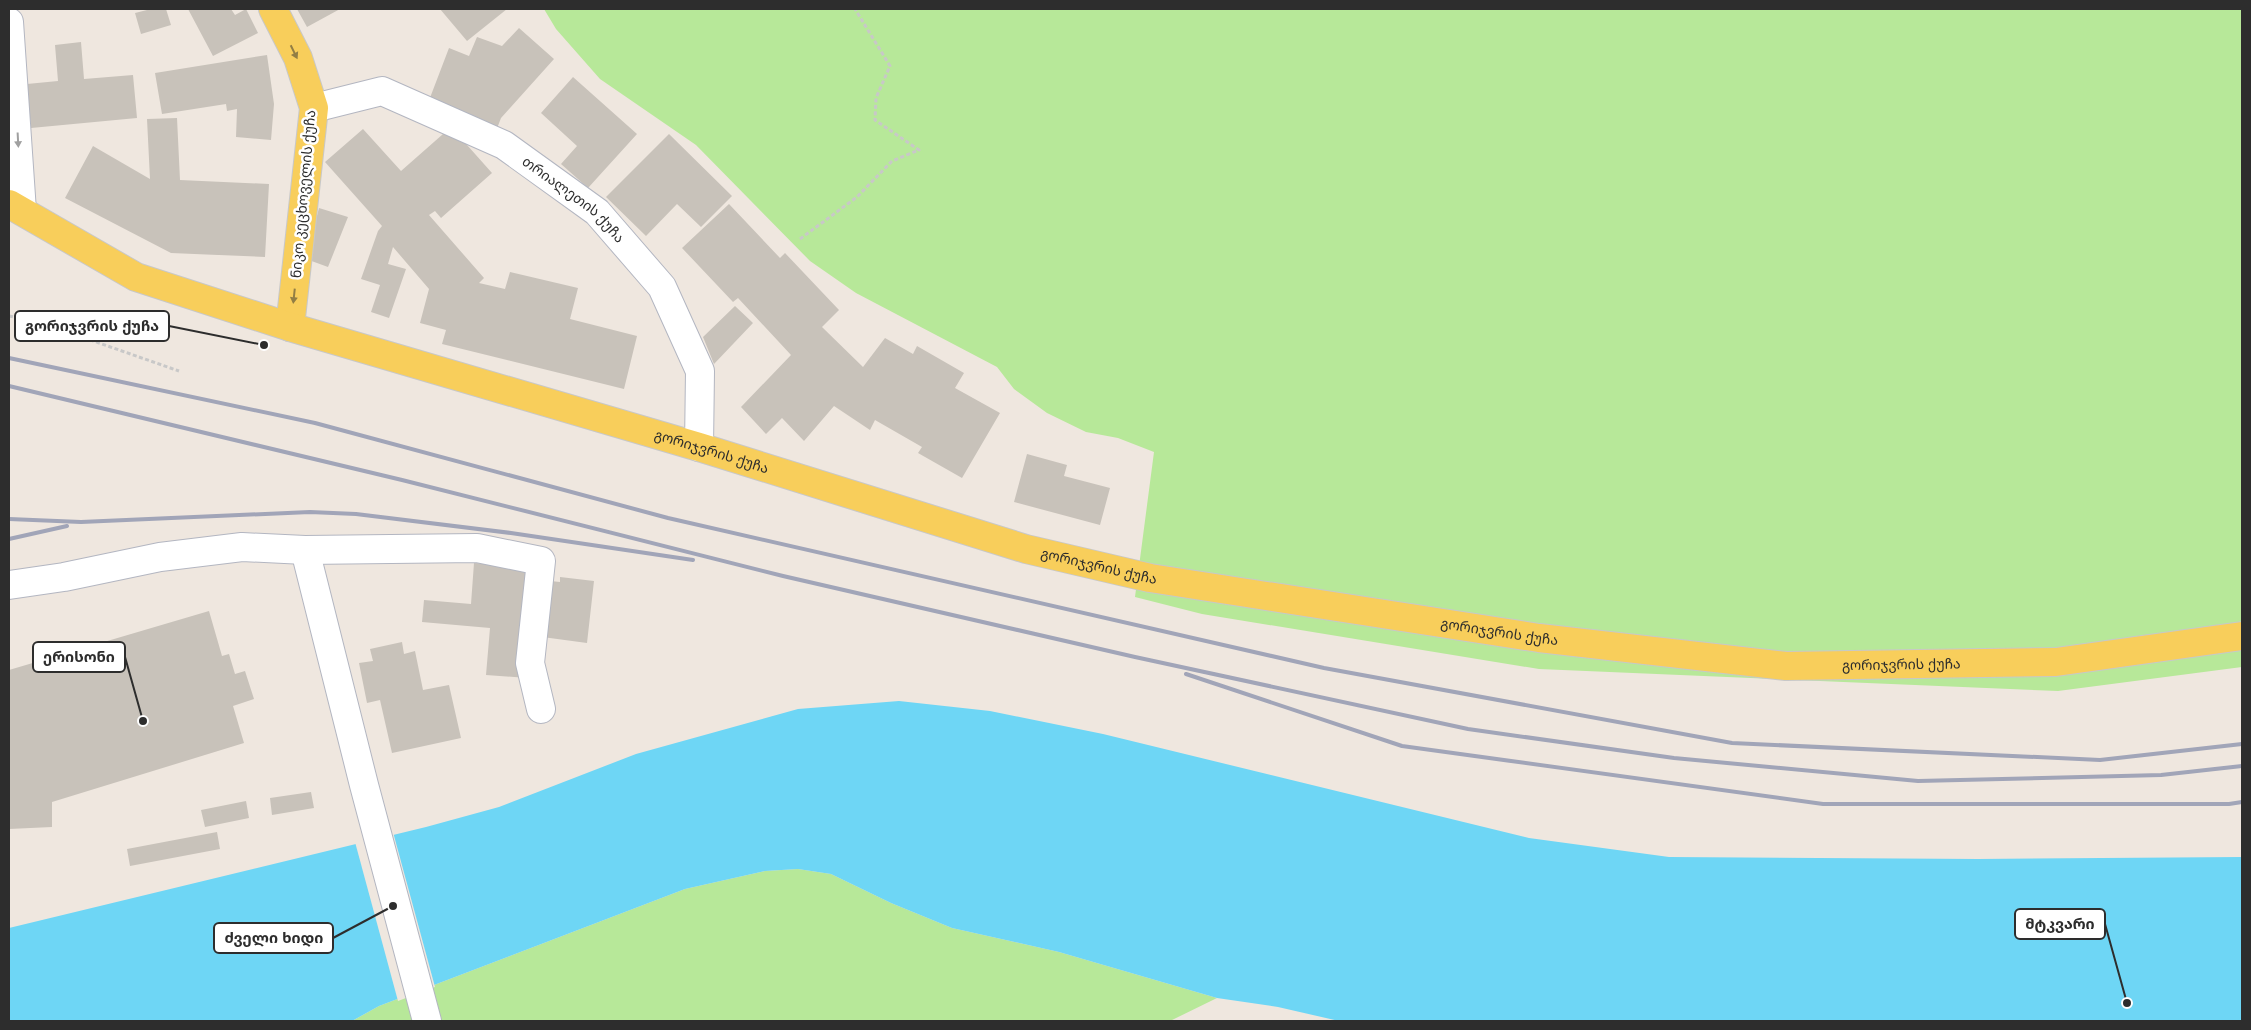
<svg xmlns="http://www.w3.org/2000/svg" width="2251" height="1030" font-family="Montserrat,'Noto Sans Georgian',sans-serif">
	<style>
		.green { fill: #b7e899 }
		.water { fill: #6ed6f5 }
		.pier { fill: #efe7df }
		.building { fill: #c8c2ba }
		.lines { fill: none; stroke-linecap: round; stroke-linejoin: round }
		.minor-casing { stroke: #b3b6c1; stroke-width: 30 }
		.major-casing { stroke: #c8c8c8; stroke-width: 30 }
		.path { stroke: #c8c8c8; stroke-width: 3; stroke-dasharray: 4 2.5; stroke-linecap: butt }
		.minor { stroke: #fff; stroke-width: 28 }
		.major { stroke: #f8ce5b; stroke-width: 28 }
		.rail { stroke: #a1a5b8; stroke-width: 4 }
		.oneway { fill: #927e44 }
		.oneway2 { fill: #a0a0a0 }
		.labels { text-anchor: middle; stroke-width: 5; stroke-linejoin: round; paint-order: stroke }
		.street-label { font-size: 14px; fill: #2d2d2d; stroke: #fff }
		.leader { fill: none; stroke: #2d2d2d; stroke-width: 2 }
		.callout-dot { fill: #2d2d2d; stroke: #fff; stroke-width: 2 }
		.callout { fill: #fff; stroke: #2d2d2d; stroke-width: 2 }
		.callout-label { font-size: 15px; text-anchor: middle; font-weight: bold; fill: #2d2d2d }
	</style>
	<rect width="100%" height="100%" fill="#efe7df"/>
	<!-- green -->
	<path class="green" d="M544,9H2242V667L2058,691L1539,669L1202,614L1135,597L1154,452L1118,438L1086,432L1047,413L1014,389L997,367L856,293L810,261L696,145L600,79L556,29Z
		M798,869L831,874L891,903L952,928L1059,952L1217,998L1170,1021H352L379,1006L685,889L765,871Z"/>
	<!-- water -->
	<path class="water" d="M899,701L990,711L1103,734L1529,838L1669,857L1978,859L2242,857V1021H1339L1278,1007L1217,998L1059,952L952,928L891,903L831,874L798,869L765,871L685,889L379,1006L352,1021H9V928L426,827L499,807L636,754L798,709Z"/>
	<!-- pier -->
	<path class="pier" d="M393,832L435,987L398,1001L355,842Z"/>
	<!-- building -->
	<path class="building" d="M151,9H166L171,25L141,34L135,13Z
		M188,9H231L235,15L246,9L258,33L213,56Z
		M297,9H340L307,27Z
		M440,9H507L467,41Z
		M519,28L554,59L501,118L496,131L428,103L449,48L469,56L477,37L502,46Z
		M81,42L84,79L133,75L137,118L31,128L27,84L58,81L55,45Z
		M267,55L274,104L271,140L236,137L237,109L227,111L226,104L162,114L155,73Z
		M573,77L637,134L588,188L561,164L577,146L541,113Z
		M177,118L180,180L269,184L265,257L171,253L65,198L93,146L150,179L147,119Z
		M451,127L492,173L441,218L435,211L429,215L484,278L479,283L505,289L510,272L578,288L570,319L637,336L624,389L442,344L446,330L420,323L429,289L393,247L388,264L406,269L389,318L371,312L380,285L361,279L378,231L382,226L325,162L363,129L401,171Z
		M669,134L732,196L701,227L677,204L646,236L606,197Z
		M729,204L780,258L785,253L839,310L822,327L863,367L885,338L913,354L917,346L964,373L955,388L1000,413L962,478L918,453L922,447L875,420L870,430L834,406L804,441L782,418L766,434L741,407L791,355L738,298L733,302L682,248Z
		M319,208L348,217L328,267L306,259Z
		M735,306L753,323L714,364L703,337Z
		M1027,454L1067,465L1064,476L1110,488L1100,525L1014,502Z
		M474,563L537,567L527,678L486,675L490,628L422,622L424,600L471,604Z
		M560,577L594,581L587,643L535,636L541,580L560,582Z
		M209,611L222,656L229,654L235,674L245,671L254,699L233,706L244,743L52,802V827L9,829V670Z
		M402,642L404,654L415,651L423,690L449,685L461,738L392,753L380,700L367,703L359,663L373,661L370,649Z
		M311,792L314,808L272,815L270,798Z
		M246,801L249,818L205,827L201,810Z
		M217,832L220,849L130,866L127,849Z"/>
	<g class="lines">
		<!-- minor casing -->
		<g class="minor-casing">
			<g id="minor">
				<path d="M9,22L22,211"/>
				<path id="s1" d="M314,108L382,91L504,145L597,212L662,287L700,371L699,447"/>
				<path d="M305,550L364,785L427,1021"/>
				<path d="M9,585L64,577L160,557L242,547L305,550L477,548L541,561L530,663L541,709"/>
			</g>
		</g>
		<!-- major casing -->
		<g class="major-casing">
			<g id="major">
				<path d="M273,9L298,58L314,108L290,327"/>
				<path id="s2" d="M9,204L136,277L290,327L699,447L1026,549L1150,578L1539,638L1786,666L2056,662L2242,636"/>
			</g>
		</g>
		<!-- path -->
		<path class="path" d="M800,239L857,197L892,161L919,150L875,120L876,98L890,66L855,9
			M9,316L42,323L179,371"/>
		<!-- minor -->
		<use href="#minor" class="minor"/>
		<!-- major -->
		<use href="#major" class="major"/>
		<!-- rail -->
		<path class="rail" d="M9,358L315,423L668,518L1324,668L1732,743L2100,760L2242,744
			M9,386L402,480L783,576L1135,657L1468,729L1674,758L1918,781L2161,775L2242,766
			M9,519L81,522L310,512L356,514L511,533L693,560
			M9,539L67,526
			M1186,674L1402,746L1823,804H2229L2242,802"/>
	</g>
	<!-- one-way arrows -->
	<defs><path id="oneway-solid" d="M-6-.8H1V-3.2L6.5 0L1 3.2V.8H-6Z" transform="scale(1.25)"/></defs>
	<g class="oneway">
		<use href="#oneway-solid" transform="translate(294 52) rotate(64)"/>
		<use href="#oneway-solid" transform="translate(294 296) rotate(96)"/>
	</g>
	<use class="oneway2" href="#oneway-solid" transform="translate(18 140) rotate(87)"/>
	<g class="labels">
		<!-- street labels -->
		<g class="street-label">
			<text transform="translate(303 194) rotate(-85)" y="5">ნიკო კეცხოველის ქუჩა</text>
			<text dy="5" stroke="none"><textPath href="#s1" startOffset="292">თრიალეთის ქუჩა</textPath></text>
			<text dy="5" stroke="none"><textPath href="#s2" startOffset="748">გორიჯვრის ქუჩა</textPath></text>
			<text dy="5" stroke="none"><textPath href="#s2" startOffset="1152">გორიჯვრის ქუჩა</textPath></text>
			<text dy="5" stroke="none"><textPath href="#s2" startOffset="1558">გორიჯვრის ქუჩა</textPath></text>
			<text dy="5" stroke="none"><textPath href="#s2" startOffset="1962">გორიჯვრის ქუჩა</textPath></text>
		</g>
	</g>
	<!-- callouts -->
	<path class="leader" d="M264 345L169 326M143 721L125 657M2127 1003L2105 924M393 906L333 938"/>
	<g class="callout-dot">
		<circle cx="264" cy="345" r="5"/>
		<circle cx="143" cy="721" r="5"/>
		<circle cx="2127" cy="1003" r="5"/>
		<circle cx="393" cy="906" r="5"/>
	</g>
	<g class="callout">
		<rect x="15" y="311" width="154" height="30" rx="5"/>
		<rect x="33" y="642" width="92" height="30" rx="5"/>
		<rect x="2015" y="909" width="90" height="30" rx="5"/>
		<rect x="214" y="923" width="119" height="30" rx="5"/>
	</g>
	<g class="callout-label">
		<text x="92" y="331">გორიჯვრის ქუჩა</text>
		<text x="79" y="662">ერისონი</text>
		<text x="2060" y="929">მტკვარი</text>
		<text x="274" y="943">ძველი ხიდი</text>
	</g>
	<!-- border -->
	<rect width="2251" height="1030" fill="none" stroke="#2d2d2d" stroke-width="20"/>
</svg>
